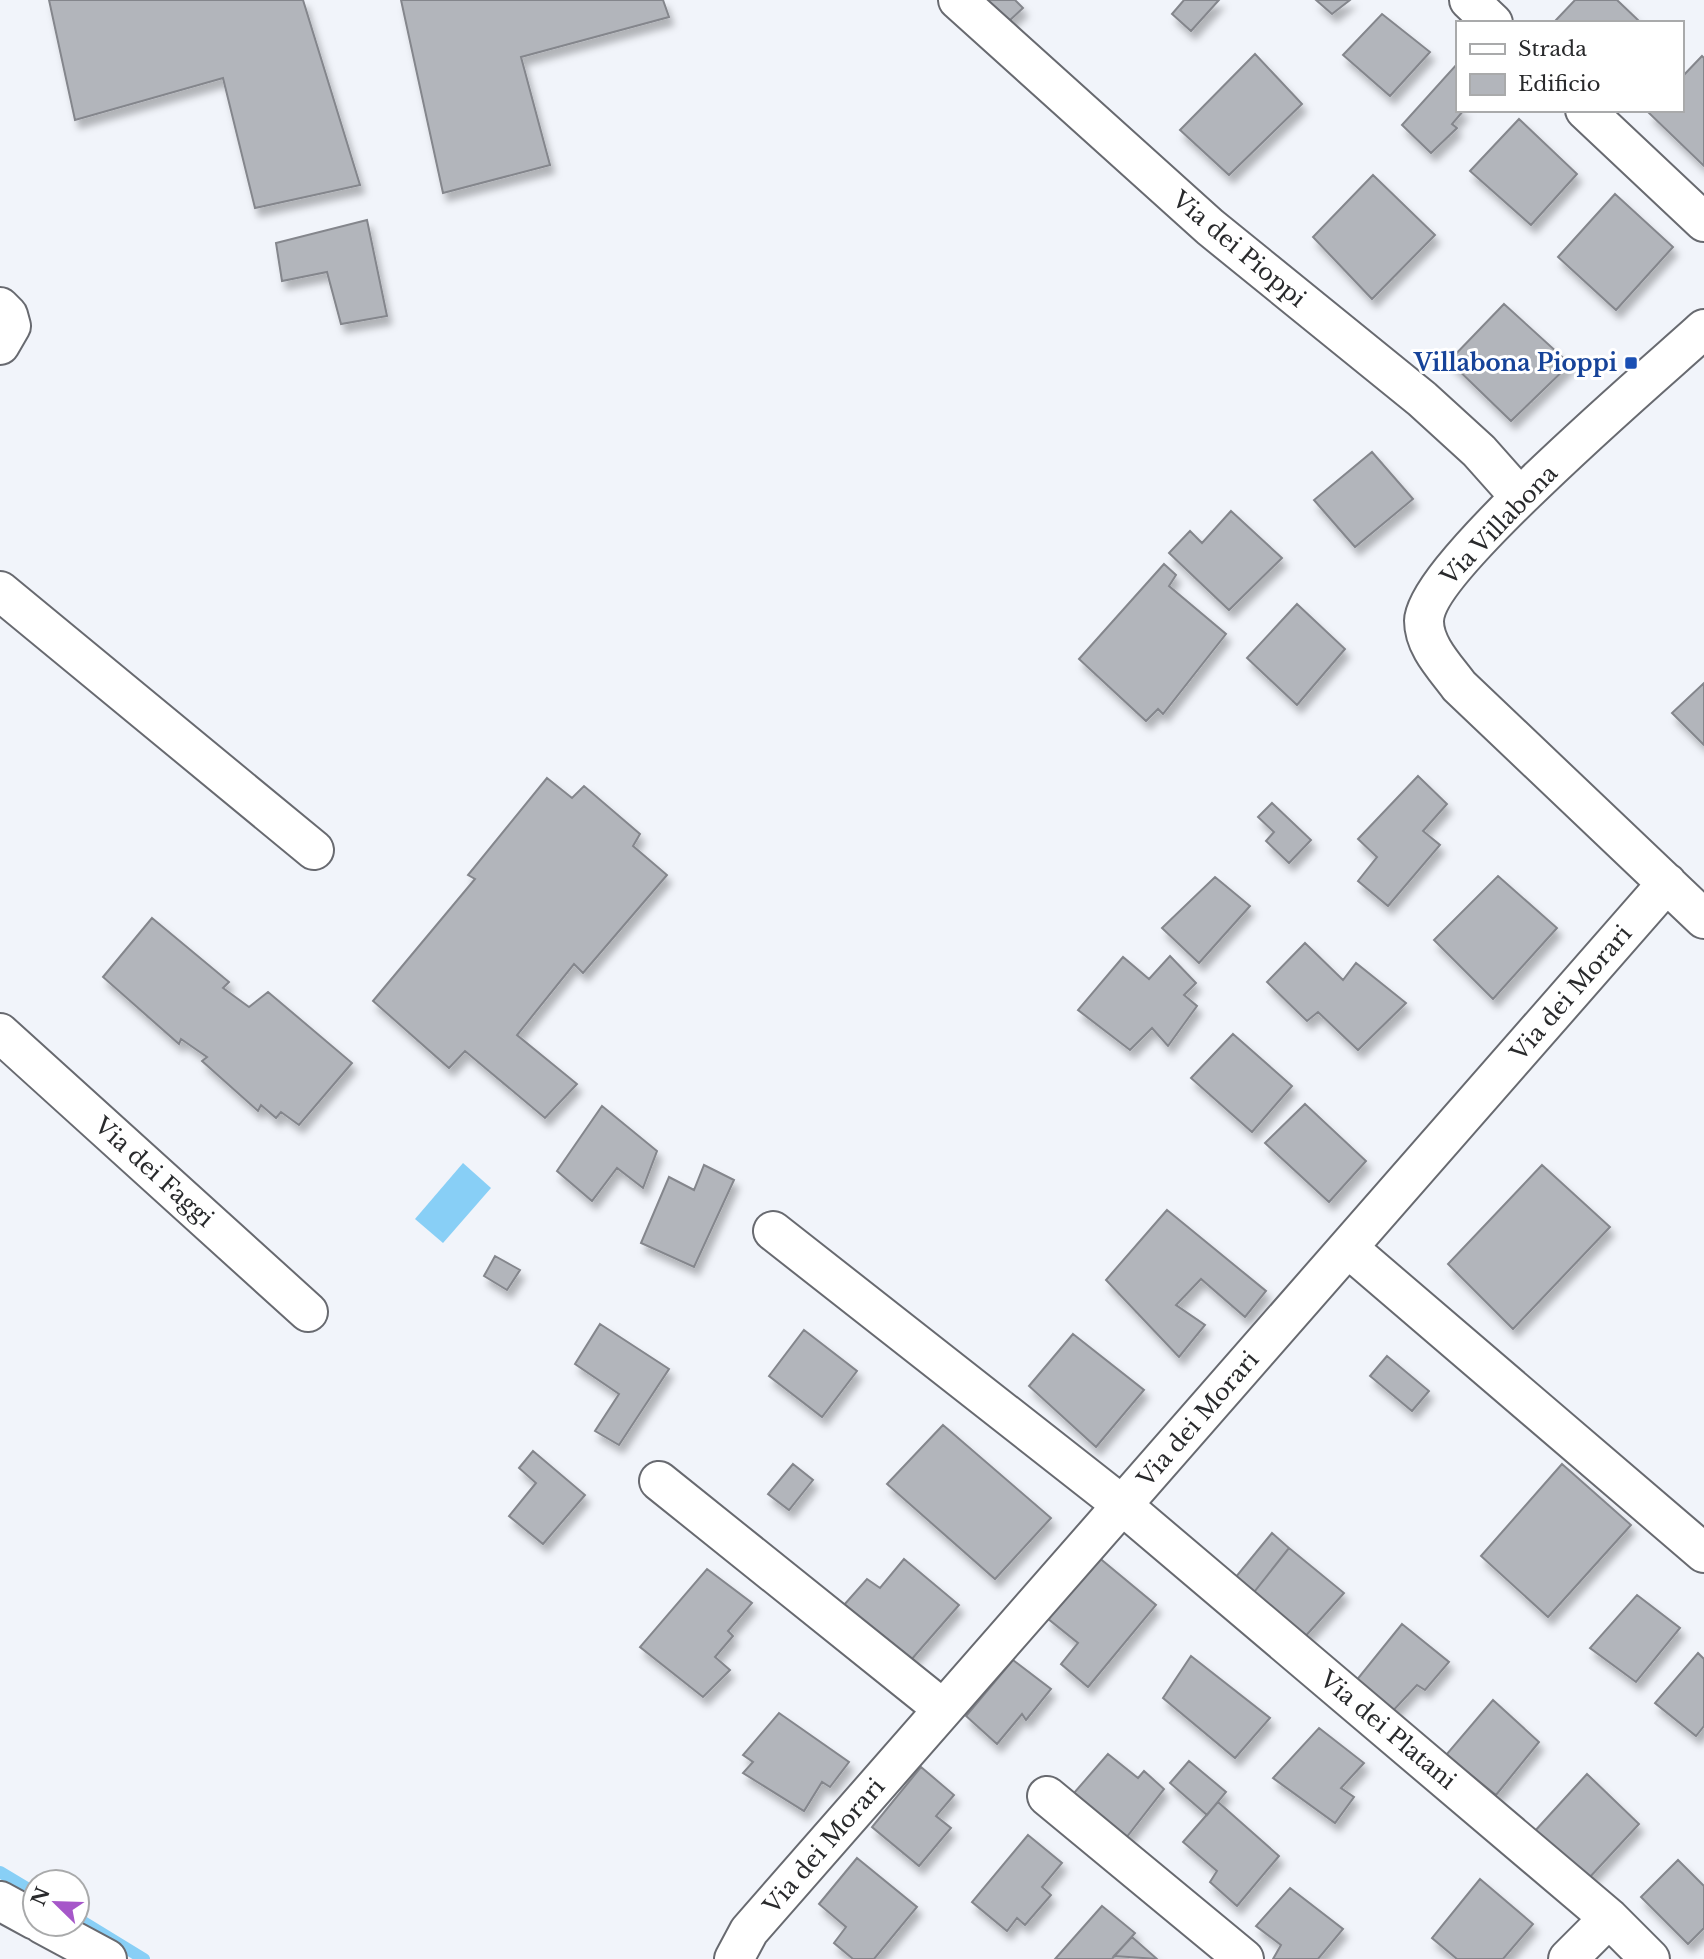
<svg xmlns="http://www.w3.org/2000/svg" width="1704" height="1959" font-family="'Libre Baskerville',serif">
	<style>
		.water { fill: #88cff6 }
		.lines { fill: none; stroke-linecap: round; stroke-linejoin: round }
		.stream { stroke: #88cff6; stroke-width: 12 }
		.building { fill: #b2b5bb; stroke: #84868c; stroke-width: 2; filter: url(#shadow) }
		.minor-casing { stroke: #686a70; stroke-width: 42 }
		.minor { stroke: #fff; stroke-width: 38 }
		.transit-dot { fill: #1a4fb4; stroke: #fff; stroke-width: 2.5 }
		.labels { text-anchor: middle; stroke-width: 6; stroke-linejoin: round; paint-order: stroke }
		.street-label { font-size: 23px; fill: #292a2c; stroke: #fff }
		.transit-label { font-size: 23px; font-weight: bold; fill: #164399; stroke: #fff; text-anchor: end }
	</style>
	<defs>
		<filter id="shadow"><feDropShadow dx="4.5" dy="8" stdDeviation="3.5" flood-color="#0004"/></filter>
	</defs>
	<rect width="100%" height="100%" fill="#f1f4fa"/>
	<!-- water -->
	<path class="water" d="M463,1163L491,1188L443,1243L415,1219Z"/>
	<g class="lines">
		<!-- stream -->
		<path class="stream" d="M0,1872L35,1893
			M77,1918L144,1959"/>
	</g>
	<!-- building -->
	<path class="building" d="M49,0H303L360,185L255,208L223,78L75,120Z
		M401,0H663L669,17L521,57L550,165L443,193Z
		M963,0H1015L1023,8L1008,22Z
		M1184,0H1219L1191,31L1172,14Z
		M1316,0H1350L1332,14Z
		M1575,0H1617L1638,20L1635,23H1559L1556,20Z
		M1382,14L1430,52L1390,96L1343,55Z
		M1255,54L1302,104L1229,175L1180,130Z
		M1702,56L1704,58V166L1649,113L1652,110H1681V78Z
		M1457,64V110H1464L1452,124L1457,128L1431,153L1402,125Z
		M1519,119L1577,174L1531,225L1470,171Z
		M1373,175L1435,235L1372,299L1313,237Z
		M1615,194L1673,247L1616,310L1558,257Z
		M367,220L387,316L341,324L327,272L282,281L276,243Z
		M1504,304L1570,364L1511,421L1449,361Z
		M1372,452L1413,499L1355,547L1314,500Z
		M1231,511L1282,558L1229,610L1169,553L1190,531L1202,543Z
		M1164,564L1176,575L1169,586L1226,634L1163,714L1158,709L1146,721L1079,659Z
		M1297,604L1345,649L1297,705L1247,658Z
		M1704,683V745L1672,713Z
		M1418,776L1447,804L1423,831L1440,845L1388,906L1358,881L1377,857L1358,839Z
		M547,778L572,798L584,786L640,834L633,846L667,875L583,973L574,964L517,1035L577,1084L545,1118L465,1051L449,1068L373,1001L475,879L468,875Z
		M1272,803L1311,840L1289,863L1266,841L1274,832L1258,817Z
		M1498,876L1557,928L1493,999L1434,940Z
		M1215,877L1250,906L1199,963L1162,928Z
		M152,918L229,982L223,988L249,1007L268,992L352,1063L299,1125L281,1112L276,1118L261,1105L258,1111L202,1061L207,1057L181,1039L179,1044L103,977Z
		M1305,943L1343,980L1356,963L1406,1003L1358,1050L1318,1012L1307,1021L1267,982Z
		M1170,956L1196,983L1184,995L1197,1006L1168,1046L1152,1028L1130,1050L1078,1010L1123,957L1149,979Z
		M1233,1034L1292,1086L1252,1132L1191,1078Z
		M1305,1104L1366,1161L1329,1202L1265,1143Z
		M602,1106L657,1151L643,1188L617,1168L592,1201L557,1171Z
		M704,1165L734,1180L694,1267L641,1243L669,1177L694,1190Z
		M1542,1165L1610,1227L1513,1329L1448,1264Z
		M1167,1210L1266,1291L1245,1317L1201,1279L1176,1305L1205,1325L1179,1357L1106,1280Z
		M495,1256L520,1270L507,1290L484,1276Z
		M600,1324L669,1369L619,1445L595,1431L619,1394L575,1364Z
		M804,1330L857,1371L822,1417L769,1376Z
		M1073,1334L1144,1390L1096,1447L1029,1386Z
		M1387,1356L1429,1391L1412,1411L1370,1376Z
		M943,1425L1051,1518L995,1579L887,1484Z
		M533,1451L585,1495L543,1544L509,1516L536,1483L519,1468Z
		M793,1464L813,1480L789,1510L768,1494Z
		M1562,1464L1631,1525L1548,1617L1481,1556Z
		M1272,1533L1289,1548L1251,1596L1235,1578Z
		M1289,1548L1344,1593L1303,1639L1251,1596Z
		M1097,1556L1156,1605L1088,1687L1061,1664L1078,1643L1047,1618Z
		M904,1559L959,1605L911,1660L844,1605L867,1579L880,1588Z
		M707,1569L752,1603L728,1631L733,1636L715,1657L730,1670L703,1697L640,1647Z
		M1637,1595L1680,1628L1636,1682L1590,1648Z
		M1402,1624L1449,1662L1425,1690L1417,1685L1390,1714L1351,1687Z
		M1698,1653L1704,1659V1726L1696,1736L1655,1703Z
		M1191,1656L1270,1718L1235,1758L1163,1698Z
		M1013,1660L1051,1689L1026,1720L1022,1714L997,1744L966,1716Z
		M1493,1700L1539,1742L1496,1795L1446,1755Z
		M779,1713L849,1762L830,1787L822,1782L804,1811L743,1773L753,1762L743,1755Z
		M1319,1728L1364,1763L1341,1788L1354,1797L1335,1823L1273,1778Z
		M1108,1754L1138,1778L1144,1771L1164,1789L1126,1838L1067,1801Z
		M1189,1761L1226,1792L1207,1815L1170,1783Z
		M921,1767L954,1795L936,1816L951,1828L919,1866L872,1827Z
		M1587,1774L1639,1824L1589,1878L1534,1832Z
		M1218,1802L1279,1856L1237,1906L1210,1882L1217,1871L1183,1842Z
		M1028,1835L1062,1863L1042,1887L1051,1895L1025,1925L1017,1918L1007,1931L972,1902Z
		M857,1858L917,1907L874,1959H853L834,1943L846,1927L819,1904Z
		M1678,1860L1704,1886V1928L1688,1944L1641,1897Z
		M1480,1879L1533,1924L1503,1959H1457L1432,1938Z
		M1290,1888L1343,1929L1318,1959H1273L1281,1945L1256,1926Z
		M1102,1906L1135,1933L1112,1959H1055Z
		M1132,1937L1157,1959L1114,1956Z"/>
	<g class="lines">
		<!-- minor casing -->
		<g class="minor-casing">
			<path id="minor" d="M958,0L1210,227L1422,399L1479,451L1520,497
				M1469,0L1493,23
				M1585,110L1704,222
				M0,307L8,315L11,326L0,345
				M1704,329C1656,373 1425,568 1424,621C1424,646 1445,667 1459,686L1704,919
				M0,591L314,850
				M0,1033L308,1312
				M773,1231L1122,1505L1609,1918L1650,1959
				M1348,1248L1704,1553
				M659,1481L943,1709
				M1047,1796L1244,1959
				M0,1901L35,1920
				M42,1924L107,1959
				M734,1959L749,1931L1667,883
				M1568,1959L1609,1918"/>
		</g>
		<!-- minor -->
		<use href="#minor" class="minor"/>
	</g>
	<!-- markers -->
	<rect class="transit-dot" x="1624" y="356" width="14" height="14" rx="3.5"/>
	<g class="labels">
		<!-- street labels -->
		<g class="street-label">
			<text transform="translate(1239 249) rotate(40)" y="8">Via dei Pioppi</text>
			<text transform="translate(1499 525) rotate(-46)" y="8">Via Villabona</text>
			<text transform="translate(1571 993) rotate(-49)" y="8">Via dei Morari</text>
			<text transform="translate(154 1172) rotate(42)" y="8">Via dei Faggi</text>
			<text transform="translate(1198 1419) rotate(-49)" y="8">Via dei Morari</text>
			<text transform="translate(1388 1730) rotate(40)" y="8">Via dei Platani</text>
			<text transform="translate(824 1846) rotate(-49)" y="8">Via dei Morari</text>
		</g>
		<!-- transit labels -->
		<g class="transit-label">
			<text x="1617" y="371">Villabona Pioppi</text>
		</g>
	</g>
	<!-- legend -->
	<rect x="1456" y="21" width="228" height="91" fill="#ffffff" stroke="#a9aaab" stroke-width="2"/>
	<rect x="1470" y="44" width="35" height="10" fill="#ffffff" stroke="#a9aaab" stroke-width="2"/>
	<text x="1518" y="56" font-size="21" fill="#292a2c">Strada</text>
	<rect x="1470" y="74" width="35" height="21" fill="#b2b5bb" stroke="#a9aaab" stroke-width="2"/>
	<text x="1518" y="91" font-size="21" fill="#292a2c">Edificio</text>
	<!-- north arrow -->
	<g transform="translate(56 1903) rotate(293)"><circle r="33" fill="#ffffff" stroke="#a9aaab" stroke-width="2"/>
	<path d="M0-5L12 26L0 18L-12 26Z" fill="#a657c9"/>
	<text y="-10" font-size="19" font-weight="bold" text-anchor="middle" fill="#292a2c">N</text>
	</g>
</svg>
